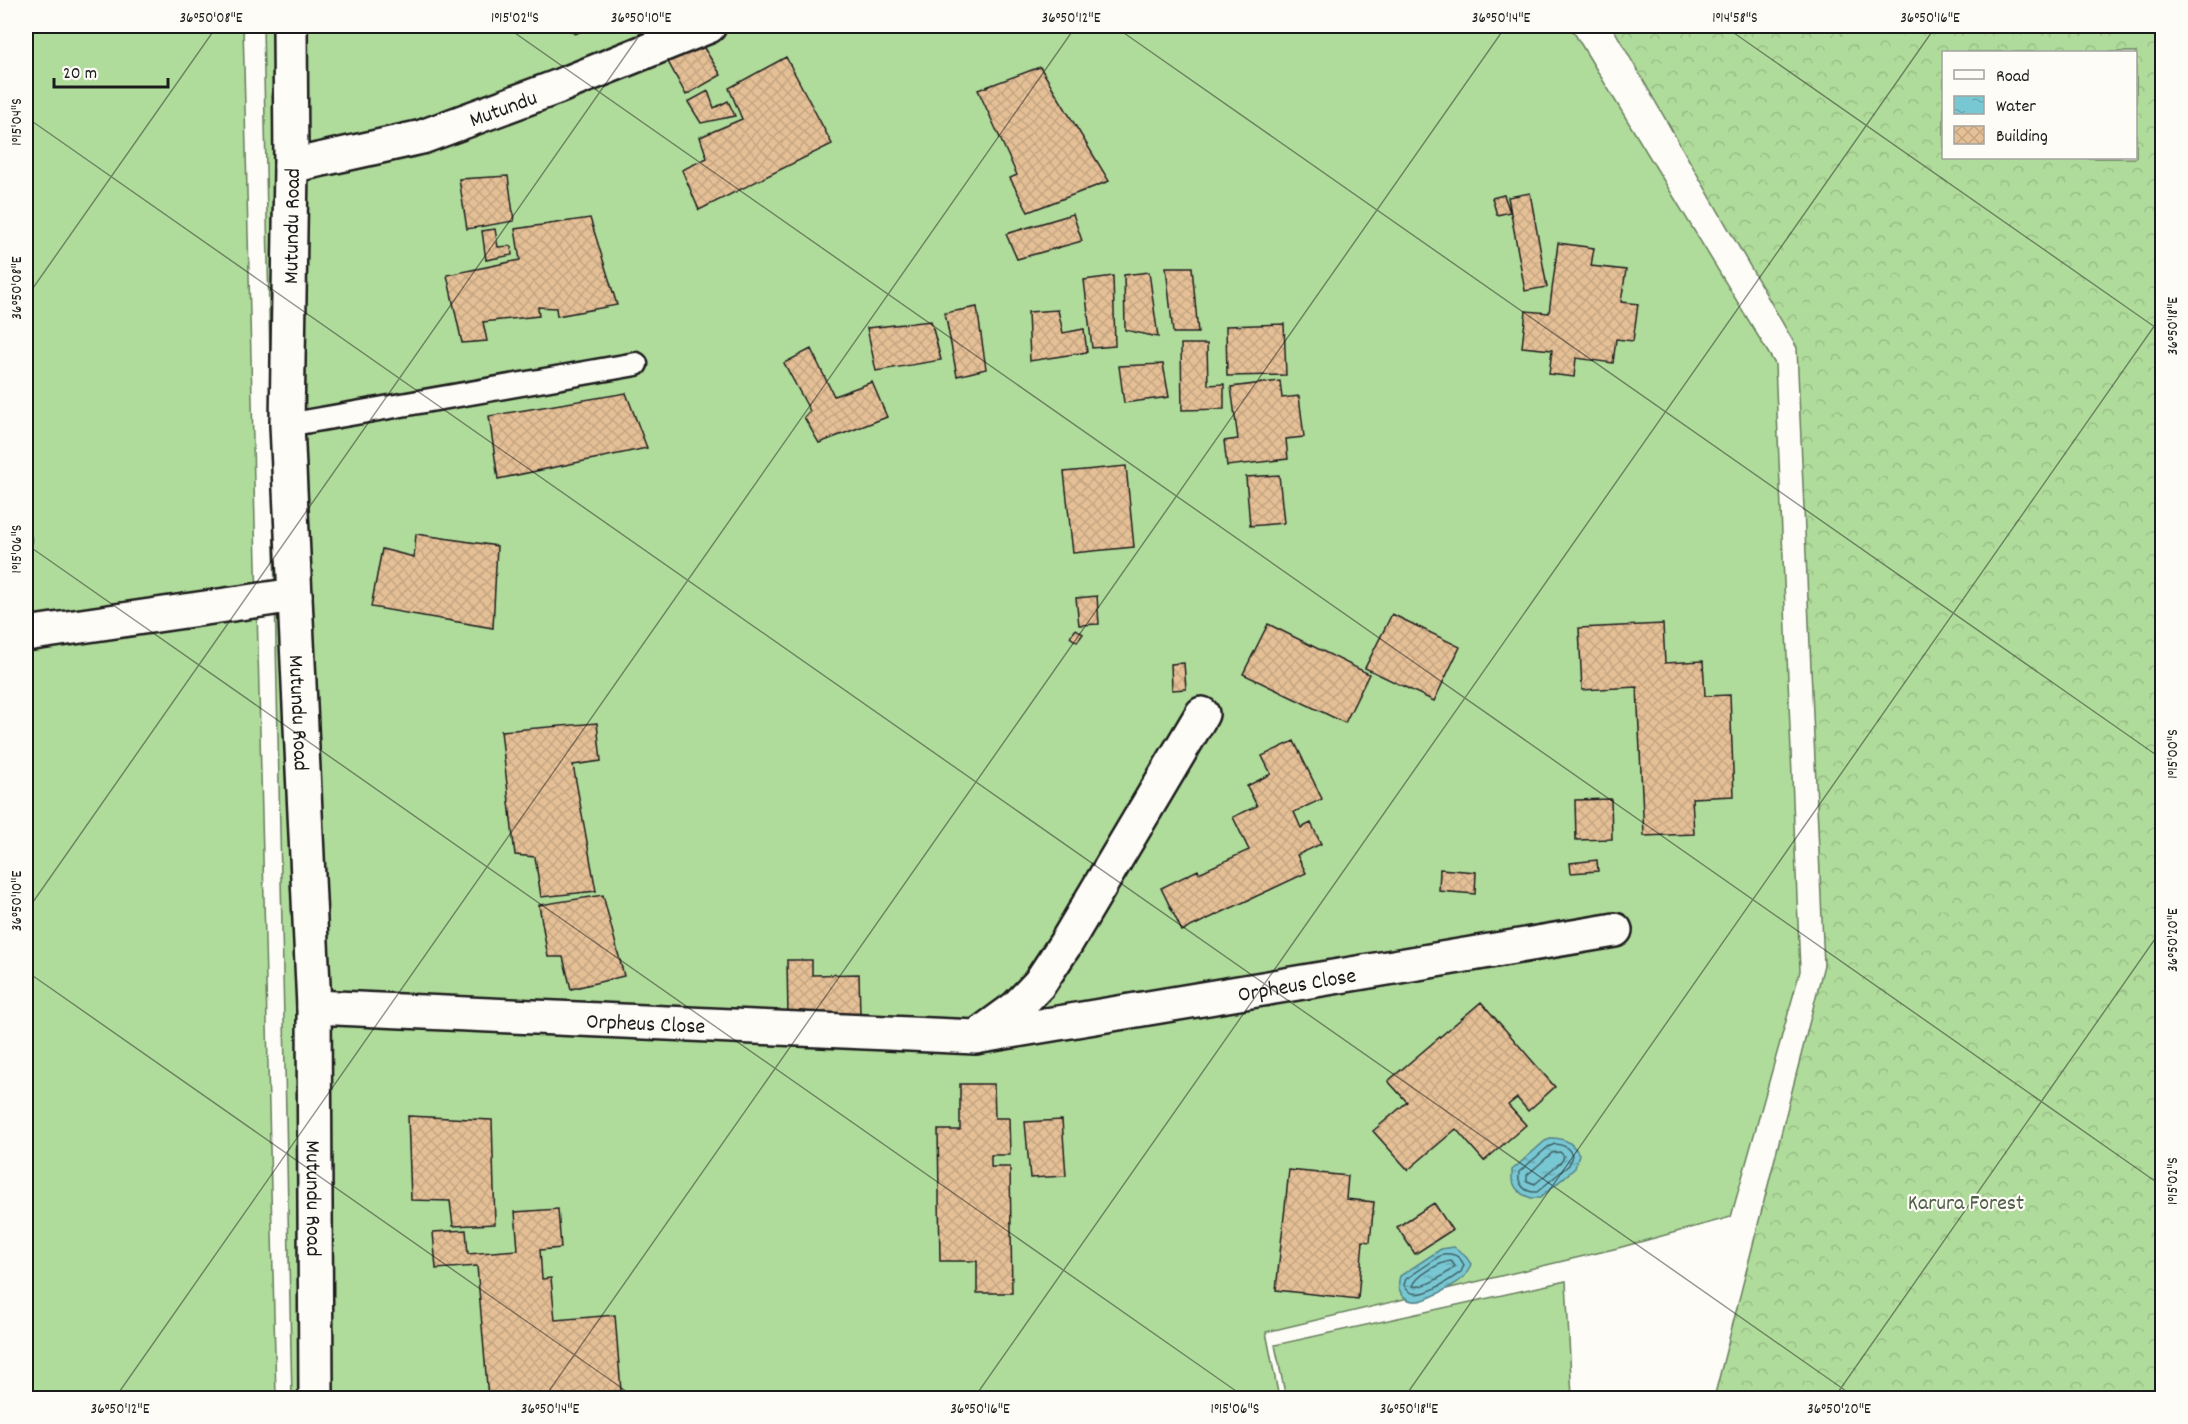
<svg xmlns="http://www.w3.org/2000/svg" width="2188" height="1424" font-family="Dekko,sans-serif">
	<style>
		.forest { fill: url(#forest-crowns); stroke: #667c5c; stroke-width: 1.5; fill-rule: evenodd }
		.garden { fill: #b0dc9b; stroke: #667c5c; stroke-width: 1.5 }
		.water { fill: url(#water-ripples); stroke: #53838a; stroke-width: 1.5 }
		.lines { fill: none; stroke-linecap: round; stroke-linejoin: round }
		.shore { stroke: #416166; stroke-width: 1.5 }
		.building { fill: url(#building-cross-hatch); stroke: #1c1c1c; stroke-width: 1.5 }
		.lane-casing { stroke: #1c1c1c; stroke-width: 27 }
		.street-casing { stroke: #1c1c1c; stroke-width: 38 }
		.lane { stroke: #fdfcf7; stroke-width: 22 }
		.street { stroke: #fdfcf7; stroke-width: 33 }
		.ticks { fill: none; stroke: #1c1c1c; stroke-width: 1.5; stroke-opacity: 0.45 }
		.labels { text-anchor: middle; stroke-width: 4.5; stroke-linejoin: round; paint-order: stroke }
		.street-label { font-size: 22px; fill: #1c1c1c; stroke: #fdfcf7 }
		.park-label { font-size: 22px; fill: #505f48; stroke: #fdfcf7 }
		.neatline { fill: none; stroke: #1c1c1c; stroke-width: 2 }
		.ticks-label { font-size: 15px; text-anchor: middle; fill: #1c1c1c }
	</style>
	<defs>
		<pattern id="forest-crowns" width="20" height="18" patternUnits="userSpaceOnUse" patternTransform="scale(1.5)"><rect width="20" height="18" fill="#b0dc9b"/><path d="M2 6a3 3 0 1 1 6 0M12 15a3 3 0 1 1 6 0" fill="none" stroke="#97bc85"/></pattern>
		<pattern id="water-ripples" width="26" height="14" patternUnits="userSpaceOnUse" patternTransform="scale(1.5)"><rect width="26" height="14" fill="#78c8d4"/><path d="M2 4q2-2 4 0t4 0M15 11q2-2 4 0t4 0" fill="none" stroke="#67abb5"/></pattern>
		<pattern id="building-cross-hatch" width="8" height="8" patternUnits="userSpaceOnUse" patternTransform="scale(1.5)"><rect width="8" height="8" fill="#e5c096"/><path d="M0 0l8 8M0 8l8-8" fill="none" stroke="#c4a481"/></pattern>
	</defs>
	<rect width="100%" height="100%" fill="#fdfcf7"/>
	<filter id="ink" filterUnits="userSpaceOnUse"><feTurbulence type="fractalNoise" baseFrequency=".0167" numOctaves="2"/><feDisplacementMap in="SourceGraphic" scale="12" xChannelSelector="R" yChannelSelector="G"/><feConvolveMatrix kernelMatrix="1 2 1 2 8 2 1 2 1" color-interpolation-filters="sRGB"/></filter>
	<g filter="url(#ink)">
		<!-- forest -->
		<path class="forest" d="M1612,26H2162V1398H1714L1824,965L1797,348ZM1944,52H2136V158H1944Z"/>
		<!-- garden -->
		<path class="garden" d="M26,26H243L276,1398H26Z
			M263,26H1570L1775,364L1800,971L1731,1217L1618,1248L1266,1332L1279,1398H292Z
			M1566,1281L1572,1398H1286L1275,1345Z"/>
		<!-- water -->
		<path class="water" d="M1553,1138C1567,1139 1572,1143 1579,1154L1575,1168L1540,1198H1531L1522,1194L1516,1188L1512,1180V1170L1545,1141Z
			M1454,1247L1464,1254L1471,1264C1469,1269 1467,1274 1464,1277C1457,1284 1433,1297 1423,1300C1406,1305 1395,1292 1400,1276L1441,1249Z"/>
		<g class="lines">
			<!-- shore -->
			<path class="shore" d="M1555,1144C1564,1145 1568,1147 1572,1155L1569,1165L1537,1192C1525,1193 1517,1184 1519,1172L1548,1147Z
				M1560,1152L1564,1156L1562,1161L1535,1184L1527,1181V1175L1552,1153Z
				M1443,1254C1453,1253 1459,1255 1464,1265L1461,1272C1448,1281 1413,1307 1404,1285L1406,1279Z
				M1451,1261L1455,1266C1447,1274 1424,1289 1413,1286C1416,1276 1440,1262 1451,1261Z"/>
		</g>
		<!-- building -->
		<path class="building" d="M563,26H593L575,34Z
			M871,26H906L908,30L872,31Z
			M699,40L721,75L686,95L665,56Z
			M786,57L832,144L699,210L682,170L707,158L700,137L742,119L729,88Z
			M1040,67L1109,181L1028,212L1010,178L1017,175L978,90Z
			M708,91L714,108L728,101L735,116L701,123L688,102Z
			M508,176L514,221L467,229L459,179Z
			M1530,193L1547,287L1525,291L1508,197Z
			M1504,195L1510,212L1497,215L1492,198Z
			M1073,214L1082,241L1017,259L1006,234Z
			M590,218L617,305L557,316L556,308L538,307L539,316L483,322L487,341L462,343L447,275L520,260L515,229Z
			M495,229L498,247L511,246L512,255L486,260L482,231Z
			M1558,243L1594,248L1591,266L1626,270L1621,302L1638,304L1633,341L1616,339L1613,363L1576,358L1574,377L1549,374L1552,350L1522,347L1526,311L1549,313Z
			M1166,267H1192L1198,333H1173Z
			M1149,272L1158,337L1125,330L1124,275Z
			M1113,276L1115,346L1092,348L1084,280Z
			M977,307L986,369L957,376L945,313Z
			M1058,310L1063,333L1084,329L1087,352L1030,361L1028,312Z
			M931,321L941,360L876,371L867,328Z
			M1284,324L1286,375L1227,376L1226,326Z
			M1181,344H1207L1208,385L1224,384V409L1182,410Z
			M811,349L834,396L872,382L887,417L819,443L804,417L810,411L784,363Z
			M1163,364L1169,397L1124,403L1119,366Z
			M1280,381L1282,398L1299,396L1304,437L1286,439L1288,459L1227,466L1224,441L1238,439L1231,387Z
			M626,393L647,448L498,479L489,416Z
			M1126,466L1134,547L1073,553L1064,472Z
			M1279,475L1284,523L1250,526L1246,477Z
			M26,510L32,543L26,545Z
			M416,534L497,546L493,628L371,607L382,549L414,557Z
			M1097,596L1099,624L1079,625L1076,598Z
			M1392,614L1460,647L1434,701L1365,668Z
			M1268,624L1369,674L1345,723L1243,674Z
			M1663,624L1665,663L1703,661L1705,696L1730,695L1734,796L1692,798L1694,834L1644,836L1637,687L1582,690L1579,628Z
			M1076,629L1083,634L1077,642L1070,637Z
			M1184,663L1186,689L1172,690L1171,664Z
			M597,723L601,761L573,765L596,891L541,897L535,857L515,855L501,731Z
			M1294,741L1322,799L1294,812L1301,828L1311,823L1321,844L1297,855L1306,873L1182,931L1161,888L1198,870L1199,873L1249,850L1233,817L1257,806L1247,786L1271,774L1262,756Z
			M1611,799L1612,839L1576,840L1575,800Z
			M1597,860L1598,871L1571,873L1570,863Z
			M1440,869L1476,872L1475,894L1439,891Z
			M603,895L624,976L571,989L563,957H548L539,905Z
			M787,960H812V975L859,974L860,1015L788,1016Z
			M1481,1002L1555,1087L1528,1111L1517,1098L1508,1105L1526,1125L1484,1161L1456,1129L1408,1170L1373,1131L1407,1102L1388,1081Z
			M960,1084H994L995,1118H1009L1010,1155H991V1167H1010L1012,1293H977V1261H940L938,1130H960Z
			M408,1116L492,1120L495,1224L453,1226L450,1201L411,1200Z
			M1062,1120L1066,1176L1030,1178L1025,1122Z
			M1289,1170L1348,1176L1346,1199L1374,1202L1370,1242L1363,1241L1358,1299L1276,1290Z
			M1434,1203L1452,1230L1415,1254L1397,1227Z
			M558,1209L561,1248L540,1250L542,1279L551,1278L555,1320L615,1315L621,1391L552,1396V1398H488L477,1266L436,1269L433,1232L466,1230L468,1254L518,1250L515,1212Z"/>
		<g class="lines">
			<!-- lane casing -->
			<g class="lane-casing">
				<path id="lane" d="M287,425L636,364"/>
			</g>
			<!-- street casing -->
			<g class="street-casing">
				<g id="street">
					<path id="s1" d="M290,26L291,166L287,425L314,1007L316,1398"/>
					<path id="s2" d="M291,166L422,137L557,87L709,26"/>
					<path d="M26,634L295,595"/>
					<path id="s3" d="M314,1007L976,1037L1017,1007L1039,984L1066,943L1202,714"/>
					<path id="s4" d="M981,1036L1615,930"/>
				</g>
			</g>
			<!-- lane -->
			<use href="#lane" class="lane"/>
			<!-- street -->
			<use href="#street" class="street"/>
		</g>
	</g>
	<!-- ticks -->
	<path class="ticks" d="M505,26L2162,1186M1114,26L2162,759M1724,26L2162,332M26,117L1856,1398M26,298L217,26M26,544L1246,1398M26,912L646,26M26,971L636,1398M115,1398L1076,26M544,1398L1506,26M974,1398L1936,26M1404,1398L2162,315M1834,1398L2162,929"/>
	<g class="labels">
		<!-- street labels -->
		<g class="street-label">
			<text dy="8" stroke="none"><textPath href="#s2" startOffset="220">Mutundu</textPath></text>
			<text transform="translate(290 226) rotate(-89)" y="8">Mutundu Road</text>
			<text dy="8" stroke="none"><textPath href="#s1" startOffset="687">Mutundu Road</textPath></text>
			<text dy="8" stroke="none"><textPath href="#s4" startOffset="320">Orpheus Close</textPath></text>
			<text dy="8" stroke="none"><textPath href="#s3" startOffset="332">Orpheus Close</textPath></text>
			<text dy="8" stroke="none"><textPath href="#s1" startOffset="1173">Mutundu Road</textPath></text>
		</g>
		<!-- park labels -->
		<g class="park-label">
			<text x="1966" y="1209">Karura Forest</text>
		</g>
	</g>
	<!-- margin -->
	<rect width="2188" height="1424" fill="none" stroke="#fdfcf7" stroke-width="66"/>
	<!-- legend -->
	<rect x="1942" y="51" width="195" height="108" fill="#fdfcf7" stroke="#a3a29f" stroke-width="1.5"/>
	<rect x="1954" y="70" width="30" height="9" fill="#fdfcf7" stroke="#a3a29f" stroke-width="1.5"/>
	<text x="1996" y="81" font-size="18" fill="#1c1c1c">Road</text>
	<rect x="1954" y="96" width="30" height="18" fill="url(#water-ripples)" stroke="#a3a29f" stroke-width="1.5"/>
	<text x="1996" y="111" font-size="18" fill="#1c1c1c">Water</text>
	<rect x="1954" y="126" width="30" height="18" fill="url(#building-cross-hatch)" stroke="#a3a29f" stroke-width="1.5"/>
	<text x="1996" y="141" font-size="18" fill="#1c1c1c">Building</text>
	<!-- scale -->
	<path d="M54 78v9h114v-9" fill="none" stroke="#1c1c1c" stroke-width="3"/>
	<text x="63" y="78" font-size="18" fill="#1c1c1c" stroke="#fdfcf7" stroke-width="4.5" paint-order="stroke">20 m</text>
	<rect x="33" y="33" width="2122" height="1358" class="neatline"/>
	<g class="ticks-label">
		<text x="211" y="22">36°50'08"E</text>
		<text x="515" y="22">1°15'02"S</text>
		<text x="641" y="22">36°50'10"E</text>
		<text x="1071" y="22">36°50'12"E</text>
		<text x="1501" y="22">36°50'14"E</text>
		<text x="1735" y="22">1°14'58"S</text>
		<text x="1930" y="22">36°50'16"E</text>
		<text transform="translate(16 122) rotate(-90)" y="5">1°15'04"S</text>
		<text transform="translate(16 288) rotate(-90)" y="5">36°50'08"E</text>
		<text transform="translate(2172 326) rotate(-90)" y="5">36°50'18"E</text>
		<text transform="translate(16 549) rotate(-90)" y="5">1°15'06"S</text>
		<text transform="translate(2172 754) rotate(-90)" y="5">1°15'00"S</text>
		<text transform="translate(16 901) rotate(-90)" y="5">36°50'10"E</text>
		<text transform="translate(2172 940) rotate(-90)" y="5">36°50'20"E</text>
		<text transform="translate(2172 1181) rotate(-90)" y="5">1°15'02"S</text>
		<text x="120" y="1413">36°50'12"E</text>
		<text x="550" y="1413">36°50'14"E</text>
		<text x="980" y="1413">36°50'16"E</text>
		<text x="1235" y="1413">1°15'06"S</text>
		<text x="1409" y="1413">36°50'18"E</text>
		<text x="1839" y="1413">36°50'20"E</text>
	</g>
</svg>
